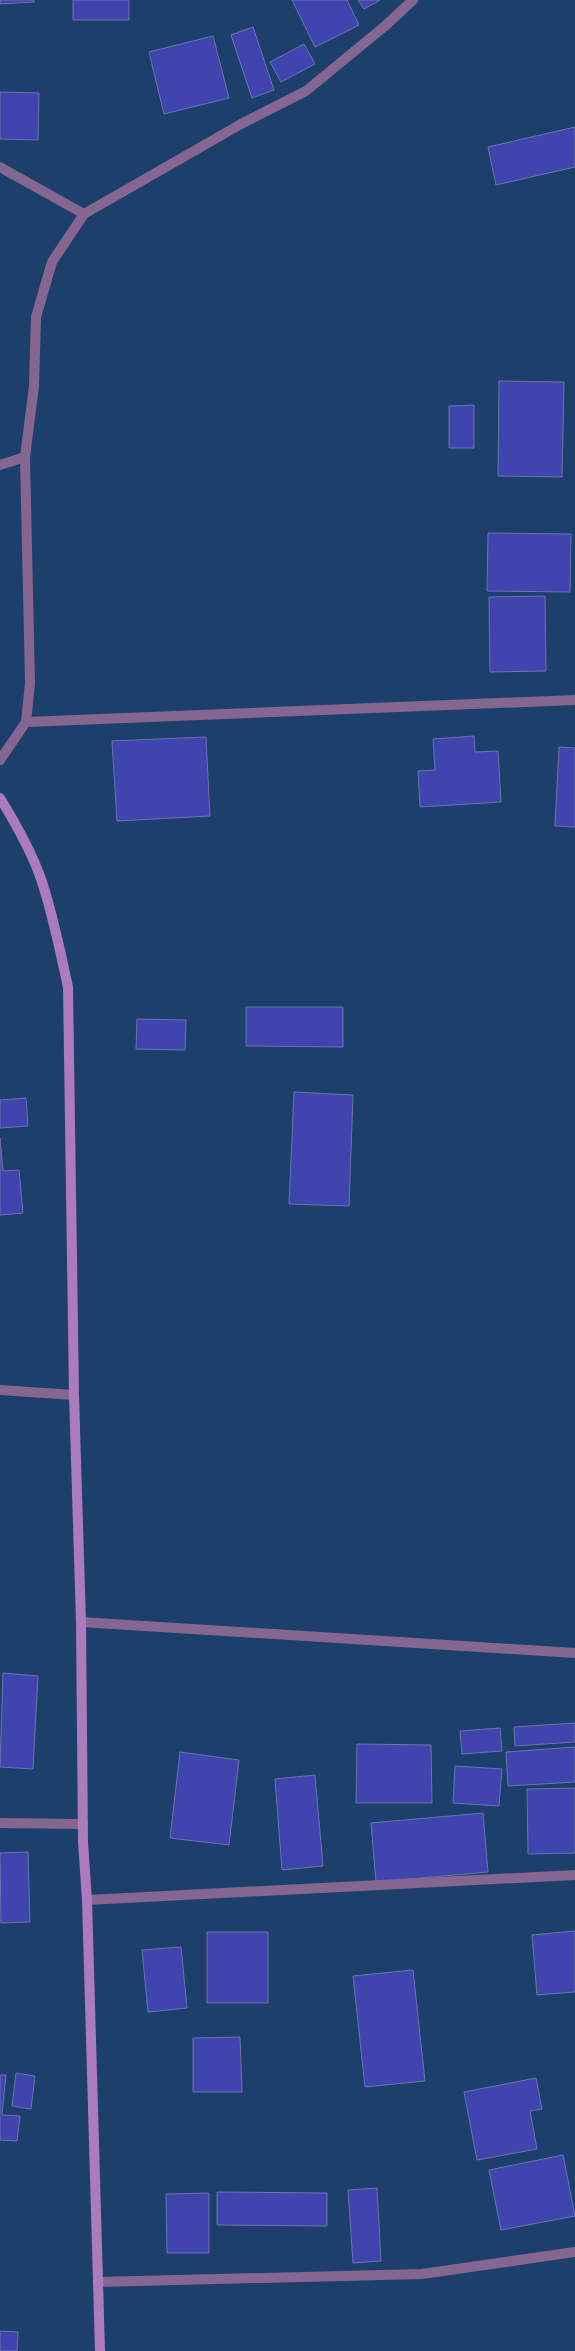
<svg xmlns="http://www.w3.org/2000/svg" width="575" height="2351" font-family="Ubuntu,sans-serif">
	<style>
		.building { fill: #4044af; stroke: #6b75ad }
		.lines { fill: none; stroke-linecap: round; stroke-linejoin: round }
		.street { stroke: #856691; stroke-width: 10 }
		.secondary { stroke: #ab7abf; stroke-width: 10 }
	</style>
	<rect width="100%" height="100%" fill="#1c3f6c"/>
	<!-- building -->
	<path class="building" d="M0,0H34V2L0,4Z
		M73,0H129V20H73Z
		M292,0H347L359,25L315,47Z
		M358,0H380L364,9Z
		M253,27L274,90L252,98L231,35Z
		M213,36L229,98L164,114L149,52Z
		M304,44L315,64L281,82L270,62Z
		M0,92L39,93L38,140L0,139Z
		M575,127V167L496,185L488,147Z
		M499,381L564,382L562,477L498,476Z
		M474,405V448H449V406Z
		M488,533L571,534L570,592L487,591Z
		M545,596L546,671L490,672L489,597Z
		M474,736L475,752L498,751L501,802L420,807L418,771L435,770L433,739Z
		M206,737L210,816L117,821L112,741Z
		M559,747L575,748V827L555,826Z
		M246,1007H343V1047L246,1046Z
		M137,1019L186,1020L185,1050L136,1049Z
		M294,1092L353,1095L349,1206L289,1204Z
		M26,1098L28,1126L0,1128V1100Z
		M0,1138L3,1171L19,1170L23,1213L0,1215Z
		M3,1673L38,1676L33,1769L0,1767Z
		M575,1723V1742L515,1746L514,1727Z
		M500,1728L502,1751L462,1754L460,1731Z
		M357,1744L431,1745L432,1803H356Z
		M575,1747V1782L508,1786L506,1752Z
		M180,1752L239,1760L229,1845L170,1838Z
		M455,1766L502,1769L499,1806L453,1803Z
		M315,1775L323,1866L282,1870L275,1779Z
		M575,1788V1853L528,1854L527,1789Z
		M483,1813L488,1872L376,1882L371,1823Z
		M28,1852L30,1922L1,1923L0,1853Z
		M575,1931V1992L537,1995L532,1935Z
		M207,1932H268V2003H207Z
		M181,1947L187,2008L148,2012L142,1950Z
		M413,1970L425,2081L365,2087L353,1976Z
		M240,2037L242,2092H193V2038Z
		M16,2073L35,2076L31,2109L12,2106Z
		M0,2075H6L2,2115L20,2116L17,2141L0,2140Z
		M536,2078L542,2109L530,2111L537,2149L477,2160L464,2092Z
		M563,2155L575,2216L501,2230L489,2170Z
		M377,2188L381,2261L353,2263L348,2190Z
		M217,2192L327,2193V2226L217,2225Z
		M209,2193V2253H167L166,2194Z
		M0,2331L18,2332L17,2351H0Z"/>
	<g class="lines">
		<!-- street -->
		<path class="street" d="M0,167L84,214
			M0,465L25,457
			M26,722L575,700
			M0,760L26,722L30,683L25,457L34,386L36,317L52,262L84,214L241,124L306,91L385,26L413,0
			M0,1390L74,1395
			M81,1622L575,1653
			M0,1823L83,1824
			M87,1900L575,1875
			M98,2282L422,2274L575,2252"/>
		<!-- secondary -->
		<path class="secondary" d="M0,798C16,824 31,850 41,879C53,914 60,951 68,987L74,1395L81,1622L83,1842L87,1900L100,2351"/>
	</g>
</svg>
